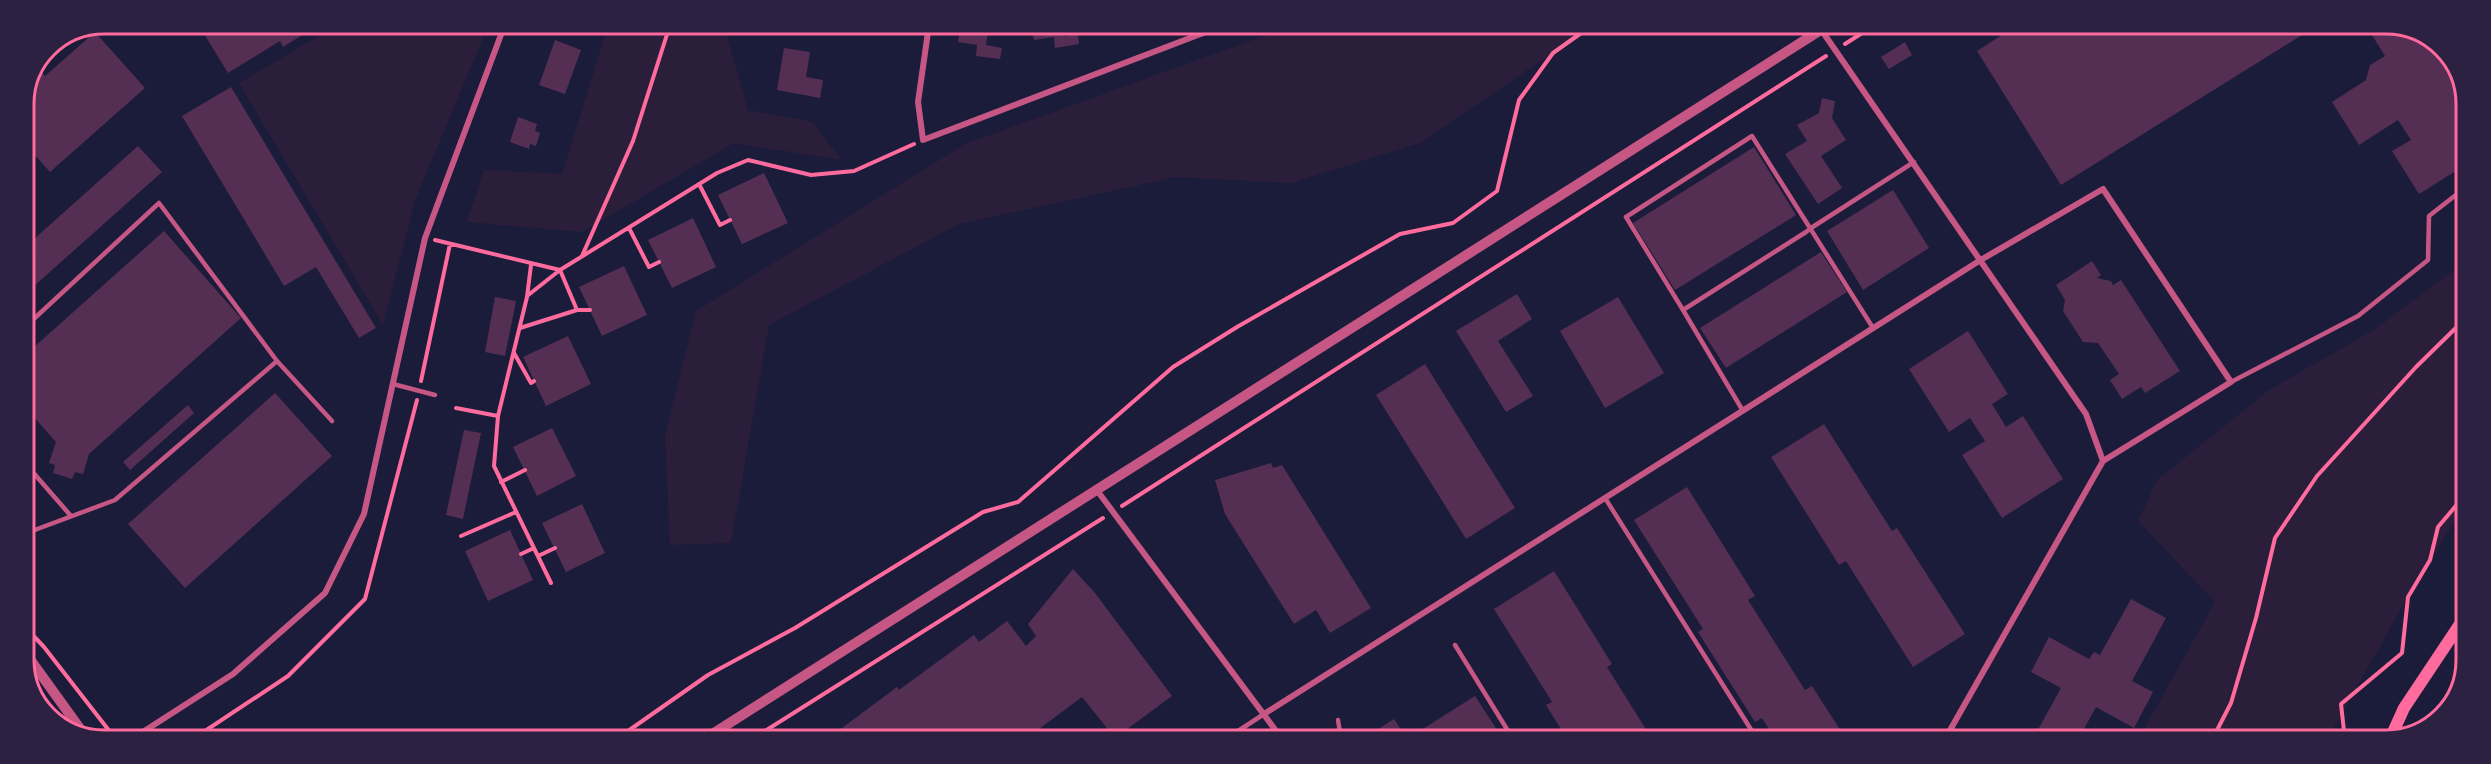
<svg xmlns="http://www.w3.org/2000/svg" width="2491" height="764" font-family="Poppins,sans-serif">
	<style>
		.green { fill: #2a1e3b }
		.building { fill: #542f53 }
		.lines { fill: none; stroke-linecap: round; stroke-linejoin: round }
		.path { stroke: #ff6b9d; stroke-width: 4 }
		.service { stroke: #c65784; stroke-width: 4.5 }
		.minor { stroke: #c65784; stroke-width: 6 }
		.tertiary { stroke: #c65784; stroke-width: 10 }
		.secondary { stroke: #ff6b9d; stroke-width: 12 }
		.rim { fill: none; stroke: #ff6b9d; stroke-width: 3 }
	</style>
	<rect width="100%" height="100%" fill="#1b1b3a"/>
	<!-- green -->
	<path class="green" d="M339,24H489L416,198L383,325L239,83Z
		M608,25H724L748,110L813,122L841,160L734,143L582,232L467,222L484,170L562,174Z
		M1294,25L1601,26L1553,53L1420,143L1291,183L1176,177L959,224L769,325L731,543L670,545L665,437L696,311L965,144Z
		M2466,246L2465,506L2425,567L2327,740H2138L2215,602L2138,521L2157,480L2269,390L2375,329L2454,270Z"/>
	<!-- building -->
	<path class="building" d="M198,24H320L283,47L280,41L228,73Z
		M960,25H989L986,45L1002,48L1000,59L976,56L977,45L958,42Z
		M1031,25H1061L1063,36L1078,34L1079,44L1055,48L1054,37L1034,40Z
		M2016,26L2315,27L2061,185L1977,51Z
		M2367,27H2408L2447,52L2467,98V164L2419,194L2392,151L2411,140L2398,120L2359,145L2332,102L2366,80L2370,65L2385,56Z
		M95,32L145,88L50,172L24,143V104L39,69L45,76Z
		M555,40L581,50L565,94L539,85Z
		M1905,42L1912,55L1889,69L1881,57Z
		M784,48L810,52L806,77L823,80L820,98L777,90Z
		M231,87L376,328L359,338L316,267L284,286L182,116Z
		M1822,98L1835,101L1832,118L1846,140L1821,156L1842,188L1818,204L1785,154L1807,141L1797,125L1819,113Z
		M518,117L537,124L535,131L540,133L536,146L530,144L529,149L510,142Z
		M138,146L162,172L24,295V248Z
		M1754,147L1796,215L1675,290L1633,223Z
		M764,173L788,223L742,244L718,195Z
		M1893,190L1929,248L1863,290L1827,231Z
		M693,218L716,267L672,288L648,240Z
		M164,231L241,318L89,454L83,474L75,472L72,479L53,473L55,465L49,463L56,442L24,406V356Z
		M1821,252L1847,292L1726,368L1700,328Z
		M2092,261L2101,275L2097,278L2111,281L2113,285L2121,280L2180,371L2145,393L2141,387L2122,399L2110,380L2119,374L2098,343L2083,342L2063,311L2065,300L2056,285Z
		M624,266L647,315L602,336L579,287Z
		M1517,294L1532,319L1498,341L1533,396L1506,412L1456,331Z
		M495,297L516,301L505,356L485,352Z
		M1618,297L1664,373L1605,408L1560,331Z
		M1968,331L2008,394L1992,404L2006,427L2023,416L2063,479L2002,518L1962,455L1985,441L1970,418L1949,432L1909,369Z
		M568,336L591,384L546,406L523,357Z
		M1425,364L1515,508L1466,539L1376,395Z
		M275,393L332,456L185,588L128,524Z
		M188,405L194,413L130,470L123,462Z
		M1824,424L1892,531L1897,528L1965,634L1913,667L1846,561L1839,565L1771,457Z
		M552,428L576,476L537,496L513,447Z
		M464,430L481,433L463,519L446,515Z
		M1271,463L1273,468L1282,465L1371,608L1330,633L1316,610L1294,624L1225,514L1215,480Z
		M1687,487L1755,596L1748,600L1805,690L1812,686L1846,739H1775L1762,718L1755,722L1698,632L1703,629L1634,520Z
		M582,504L605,553L566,572L542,523Z
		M510,530L533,580L488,601L465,551Z
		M1073,569L1095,593L1172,696L1115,738L1082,697L1027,738H837L834,734L897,687L899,690L974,635L979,642L1007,621L1026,646L1036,636L1028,624Z
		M1554,571L1612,664L1607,667L1652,739H1567L1546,705L1552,702L1494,609Z
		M2131,599L2166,618L2132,681L2153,692L2134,728L2096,707L2078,740H2042L2035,735L2061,688L2031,672L2049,637L2089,659L2094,652L2100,655Z
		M1475,696L1503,739H1407Z
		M1394,719L1407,739H1363Z"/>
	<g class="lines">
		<!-- path -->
		<path class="path" d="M1845,44L1873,26
			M699,184L720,225L730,220
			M629,228L649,267L659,262
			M435,240L560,270L717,173L748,160L811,175L854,171L914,144
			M582,256L633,141L670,25
			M531,265L527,297L498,416L494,466L551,583
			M527,296L560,270L577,310
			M520,328L577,310H590
			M514,353L531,383L534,381
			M421,381L450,244
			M456,408L498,416
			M501,482L525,470
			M1122,506L1826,56
			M461,536L516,512
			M521,554L534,548
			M538,556L555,548
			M24,626L44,647L114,737
			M196,737L288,676L365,599L417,400
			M618,738L708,675L795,628L983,512L1018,502L1173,367L1237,327L1400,234L1453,223L1497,191L1519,100L1553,53L1591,26
			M754,738L1103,518
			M2212,740L2231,703L2256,618L2275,538L2317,476L2416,367L2466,318
			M2345,740L2341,704L2402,653L2408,597L2430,560L2438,527L2465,495"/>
		<!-- service -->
		<path class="service" d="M1683,310L1743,411
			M24,328L159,203L277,361L332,421
			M1873,328L1752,136L1626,217L1683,310L1806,232L1811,228L1914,162
			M2231,382L2358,316L2428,260L2429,216L2466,187
			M393,384L435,395
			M24,462L71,516
			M1605,498L1757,739
			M24,534L115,500L277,361
			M1455,645L1513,739
			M1338,720L1341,739
			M1226,739L1264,714"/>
		<!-- minor -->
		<path class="minor" d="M929,25L918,102L923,140L1224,25
			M1820,28L2086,414L2103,461L1945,739
			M1096,489L1282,739
			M1264,714L1979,261L2103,189L2231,382L2103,461
			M135,737L233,674L325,593L364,514L425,238L505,24"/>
		<!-- tertiary -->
		<path class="tertiary" d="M24,651L86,737
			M706,738L1827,26"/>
		<!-- secondary -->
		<path class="secondary" d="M2390,739L2404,708L2464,618"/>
	</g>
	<!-- crop -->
	<path d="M0 0H2491V764H0ZM104 34H2386A70 70 0 0 1 2456 104V660A70 70 0 0 1 2386 730H104A70 70 0 0 1 34 660V104A70 70 0 0 1 104 34Z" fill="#2d2142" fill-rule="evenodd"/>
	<path class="rim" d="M104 34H2386A70 70 0 0 1 2456 104V660A70 70 0 0 1 2386 730H104A70 70 0 0 1 34 660V104A70 70 0 0 1 104 34Z"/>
</svg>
